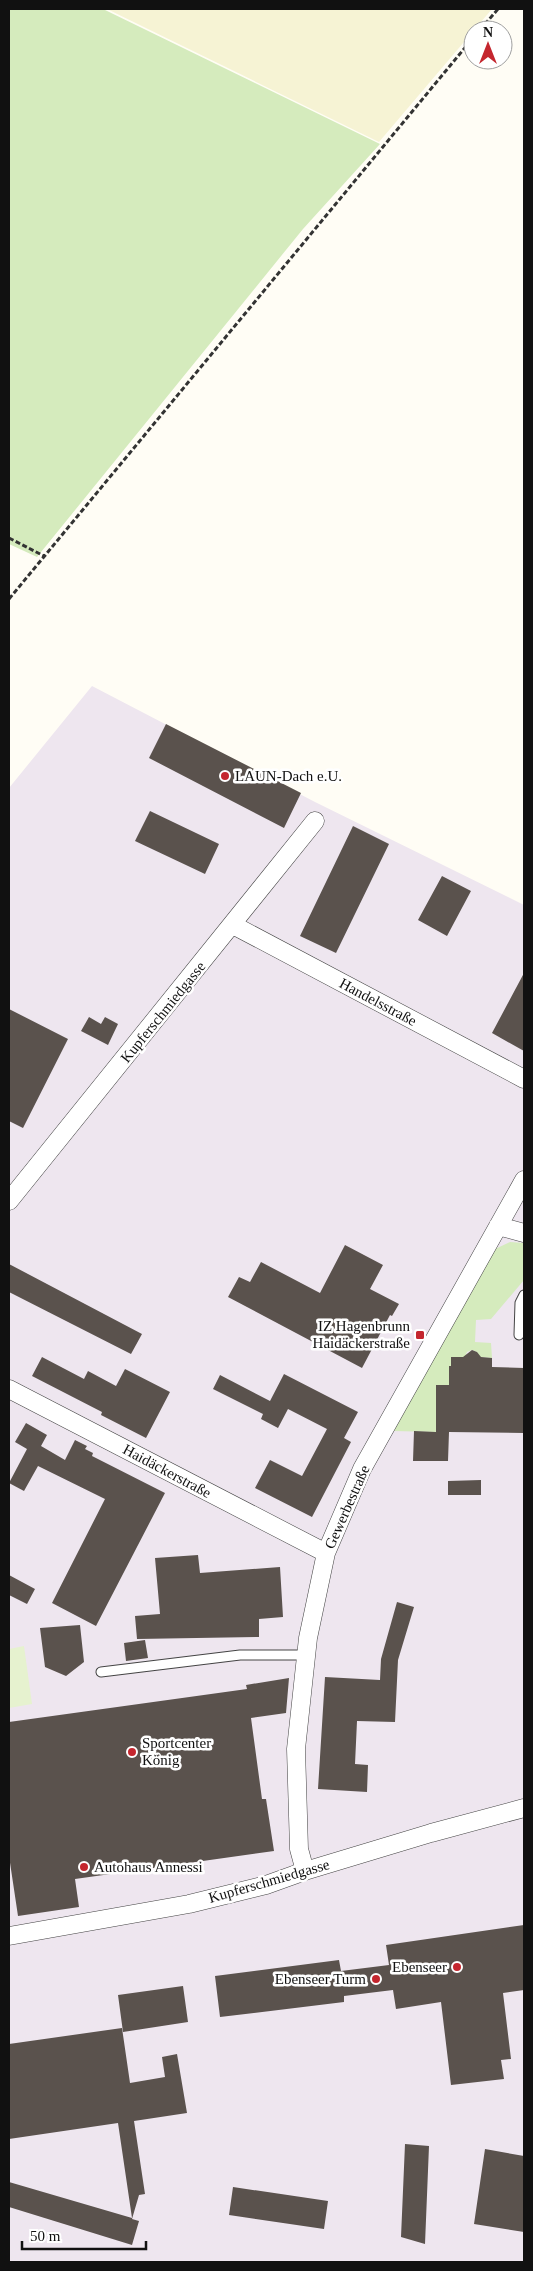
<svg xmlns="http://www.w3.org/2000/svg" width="533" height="2271" font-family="Georgia,serif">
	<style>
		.industrial { fill: #eee6ef }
		.farmland { fill: #f6f3d4 }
		.green { fill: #d5ebbd }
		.pitch { fill: #e6f2cf }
		.building { fill: #5a524d }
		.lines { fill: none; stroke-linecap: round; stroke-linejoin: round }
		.service-casing { stroke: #444; stroke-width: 11 }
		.minor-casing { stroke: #444; stroke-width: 19 }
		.path { stroke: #333; stroke-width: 3; stroke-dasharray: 5 2.5; stroke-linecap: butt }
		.service { stroke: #fff; stroke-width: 9 }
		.minor { stroke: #fff; stroke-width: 18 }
		.poi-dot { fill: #c4262e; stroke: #fff; stroke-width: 2 }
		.labels { text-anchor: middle; stroke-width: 5; stroke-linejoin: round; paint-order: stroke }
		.poi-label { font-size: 15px; fill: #111; stroke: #fff; text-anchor: start }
		.street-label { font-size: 15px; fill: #111; stroke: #fff }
	</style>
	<rect width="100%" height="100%" fill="#fffdf5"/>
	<!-- industrial -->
	<path class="industrial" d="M92,686L315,802L524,905V2262H9V788Z"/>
	<!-- farmland -->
	<path class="farmland" d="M107,9H492L379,142Z"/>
	<!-- green -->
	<path class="green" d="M9,9H103L380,144L303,229L37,557L9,544Z
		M510,1242L524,1243V1280L491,1319L476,1320L475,1342L491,1343L492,1358L479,1357L477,1352L472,1350L467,1352L465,1357H451V1366L449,1367L451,1385H436V1432L393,1431L493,1250Z"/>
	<!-- pitch -->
	<path class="pitch" d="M24,1646L32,1704L9,1708V1649Z"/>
	<!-- building -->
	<path class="building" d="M166,724L301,793L284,828L149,758Z
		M150,811L219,844L205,874L135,841Z
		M353,826L389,844L336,953L300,936Z
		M442,876L471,891L447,936L418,920Z
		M524,973V1051L492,1033Z
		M9,1009L68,1039L23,1128L9,1121Z
		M89,1017L101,1024L105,1017L118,1024L108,1045L81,1031Z
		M345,1245L383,1265L370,1289L399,1304L392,1316L390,1315L362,1368L228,1297L239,1277L250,1282L261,1262L320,1293Z
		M9,1264L142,1334L131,1354L9,1292Z
		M472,1350L477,1352L481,1357L492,1358V1367L524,1368V1433L449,1432L448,1461H413L414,1431L436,1432V1385H449V1366H451V1357H463Z
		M42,1357L84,1379L88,1371L116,1386L125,1369L170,1392L146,1438L101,1415L102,1412L32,1376Z
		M284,1374L358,1412L344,1438L351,1442L312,1517L255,1488L270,1460L302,1476L327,1429L288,1409L278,1428L261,1419L263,1414L213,1389L220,1375L270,1401Z
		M26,1423L47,1435L41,1446L65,1460L75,1440L87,1446L85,1449L93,1453L92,1456L165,1493L96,1626L52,1603L105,1499L38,1466L24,1491L9,1483L27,1449L15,1442Z
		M481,1480V1495H448V1481Z
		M198,1555L200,1573L280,1567L283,1617L259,1619V1637L137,1639L135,1616L160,1614L155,1558Z
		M9,1575L35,1589L27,1604L9,1595Z
		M397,1602L414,1607L398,1660L395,1722L357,1721L355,1764L368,1765L367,1792L318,1789L325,1677L380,1680L381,1659Z
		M80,1625L84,1662L66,1676L45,1667L40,1628Z
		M145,1640L148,1658L126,1661L124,1643Z
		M289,1678L286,1713L251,1718L262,1799H266L274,1851L75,1879L79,1907L18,1916L9,1856V1722L247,1689L246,1685Z
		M524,1925V1990L503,1993L511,2059L501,2060L504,2079L451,2085L441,2002L396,2009L393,1990L344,1996V2002L220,2017L215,1976L339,1960L341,1971L389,1965L386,1945Z
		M183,1986L188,2022L123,2032L118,1995Z
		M122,2028L130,2083L165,2077L162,2057L177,2054L187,2113L134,2121L145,2194L139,2195L132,2219L139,2221L132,2245L9,2207V2182L132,2218L118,2123L9,2139V2044Z
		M405,2144L429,2146L425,2244L401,2237Z
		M485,2149L524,2156V2232L474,2224Z
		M233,2187L328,2201L324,2229L229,2215Z"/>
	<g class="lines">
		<!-- service casing -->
		<g class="service-casing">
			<path id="service" d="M519,1335L520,1303L524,1295
				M101,1672L240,1655H306"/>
		</g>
		<!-- minor casing -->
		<g class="minor-casing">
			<path id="minor" d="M233,925L524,1079
				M9,1201L315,821
				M498,1226L524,1233
				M9,1389L326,1553
				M305,1871L299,1849L296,1749L308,1638L326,1553L362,1469L524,1180
				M9,1936L189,1904L266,1885L305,1871L431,1833L524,1808"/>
		</g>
		<!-- path -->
		<path class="path" d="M480,30L498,9
			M9,538L44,556
			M9,599L473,38"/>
		<!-- service -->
		<use href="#service" class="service"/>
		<!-- minor -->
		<use href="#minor" class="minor"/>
	</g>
	<!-- markers -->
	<g class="poi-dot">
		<circle cx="225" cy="776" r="5"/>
		<rect x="415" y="1330" width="10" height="10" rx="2.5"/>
		<circle cx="132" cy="1752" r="5"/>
		<circle cx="84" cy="1867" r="5"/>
		<circle cx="457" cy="1967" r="5"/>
		<circle cx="376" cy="1979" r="5"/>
	</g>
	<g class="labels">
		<!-- poi labels -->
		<g class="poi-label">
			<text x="235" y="781">LAUN-Dach e.U.</text>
			<text x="410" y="1331" text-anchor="end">IZ Hagenbrunn<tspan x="410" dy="17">Haidäckerstraße</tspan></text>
			<text x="142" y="1748">Sportcenter<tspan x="142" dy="17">König</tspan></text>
			<text x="94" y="1872">Autohaus Annessi</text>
			<text x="447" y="1972" text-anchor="end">Ebenseer</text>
			<text x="366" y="1984" text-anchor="end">Ebenseer Turm</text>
		</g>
		<!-- street labels -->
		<g class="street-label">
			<text transform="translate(378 1002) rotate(28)" y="5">Handelsstraße</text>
			<text transform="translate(163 1012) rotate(-51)" y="5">Kupferschmiedgasse</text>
			<text transform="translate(167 1471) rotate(28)" y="5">Haidäckerstraße</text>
			<text transform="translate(347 1507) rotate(-66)" y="5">Gewerbestraße</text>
			<text transform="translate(269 1881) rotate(-16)" y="5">Kupferschmiedgasse</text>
		</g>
	</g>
	<!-- border -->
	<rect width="533" height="2271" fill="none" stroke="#111111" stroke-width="20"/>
	<!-- north arrow -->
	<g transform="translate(488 45)"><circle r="24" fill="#ffffff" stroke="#a0a0a0"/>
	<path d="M0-4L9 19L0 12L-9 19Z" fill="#c4262e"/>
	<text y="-8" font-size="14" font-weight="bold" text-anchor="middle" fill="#111111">N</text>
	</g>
	<!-- scale -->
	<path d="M22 2241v8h124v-8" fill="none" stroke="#111111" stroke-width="2.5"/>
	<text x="30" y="2241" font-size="15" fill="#111111" stroke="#ffffff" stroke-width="4" paint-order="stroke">50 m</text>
</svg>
